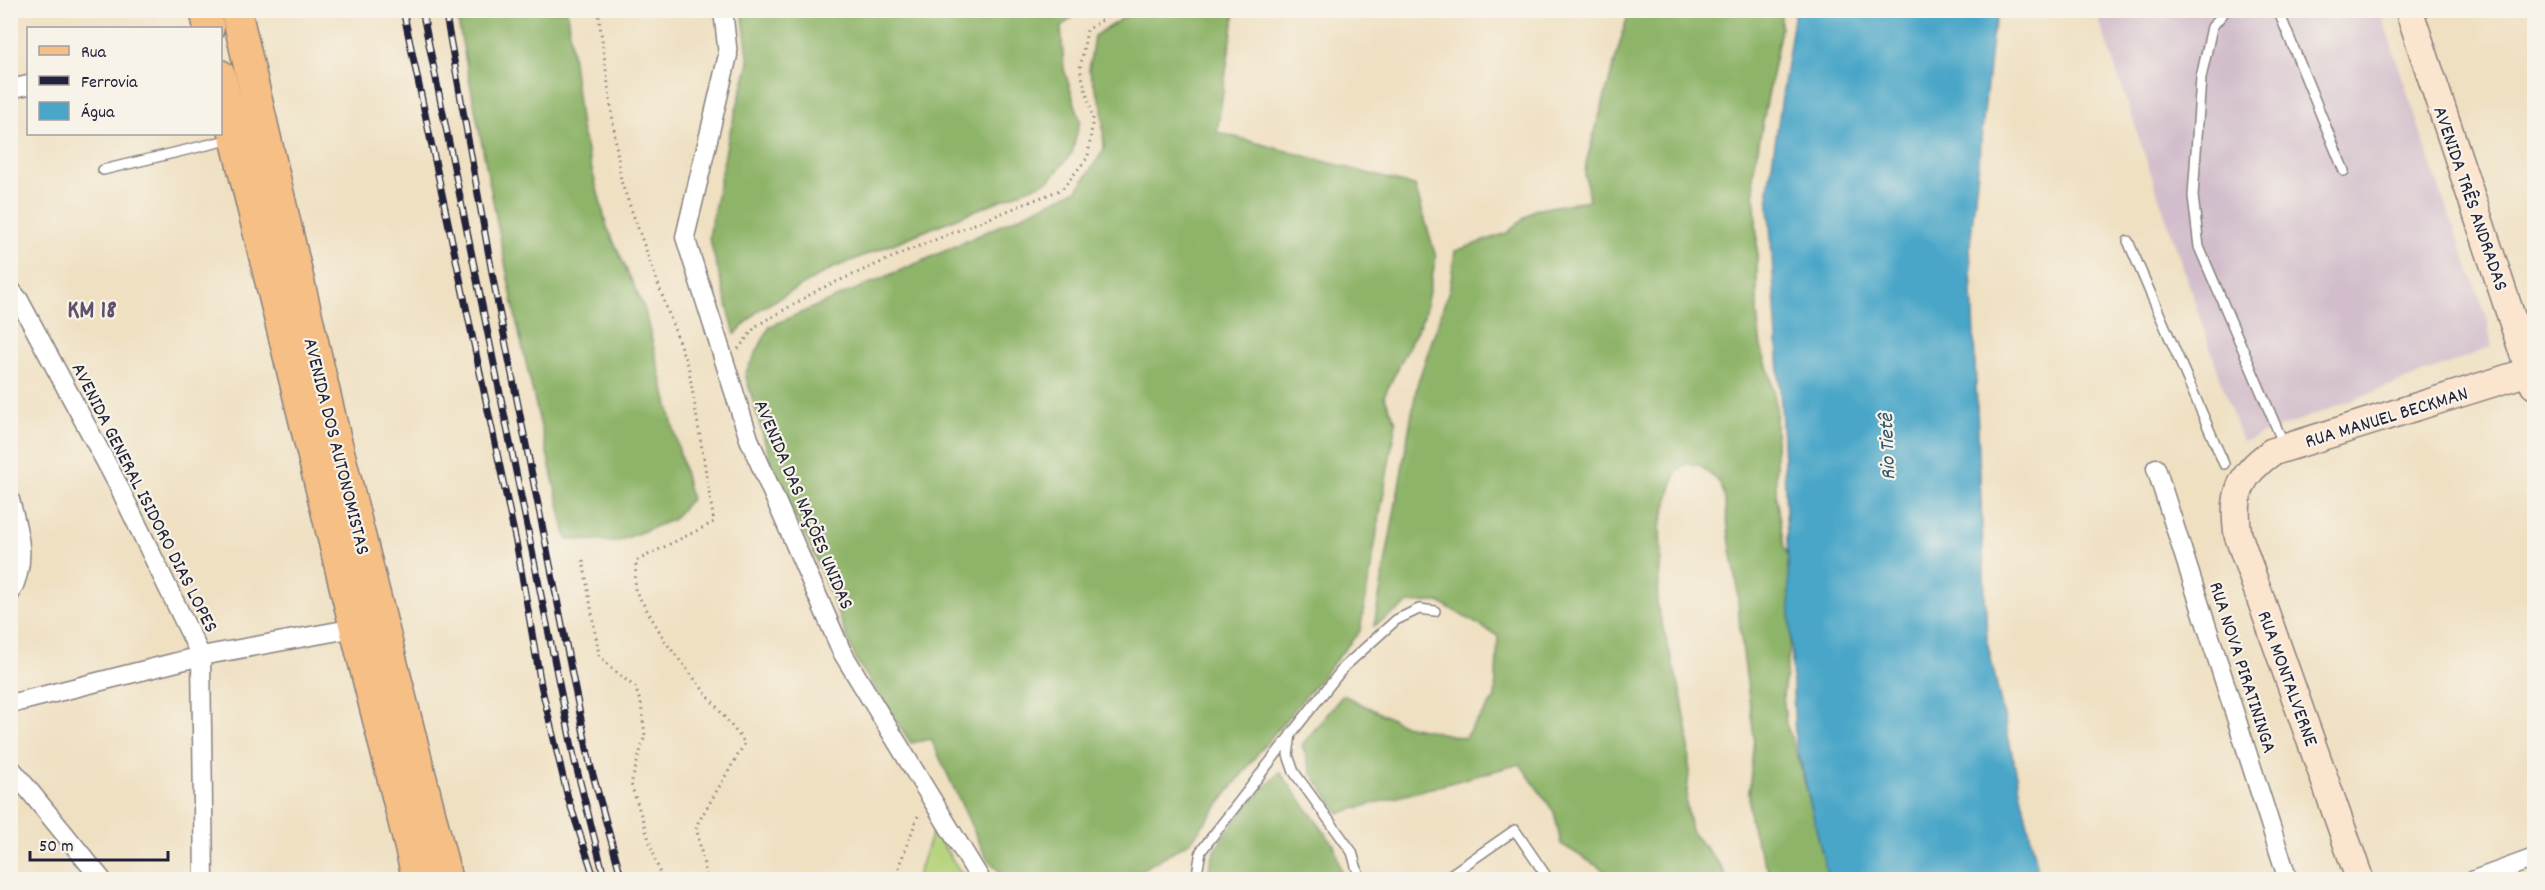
<svg xmlns="http://www.w3.org/2000/svg" width="2545" height="890" font-family="Dekko,sans-serif">
	<style>
		.industrial { fill: #d1bdcb }
		.green { fill: #b3d279; stroke: #6a7a5a; stroke-width: 1.5 }
		.forest { fill: #8eb469; stroke: #586b52; stroke-width: 1.5 }
		.water { fill: #4aa6c8; stroke: #366482; stroke-width: 1.5 }
		.lines { fill: none; stroke-linecap: round; stroke-linejoin: round }
		.lane-casing { stroke: #88817e; stroke-width: 12 }
		.street-casing { stroke: #88817e; stroke-width: 21 }
		.secondary-casing { stroke: #88817e; stroke-width: 30 }
		.primary-casing { stroke: #88817e; stroke-width: 33 }
		.path { stroke: #88817e; stroke-width: 3; stroke-dasharray: 1.5 4.5; stroke-linecap: butt }
		.lane { stroke: #fff; stroke-width: 9 }
		.street { stroke: #fff; stroke-width: 18 }
		.secondary { stroke: #fbe5cf; stroke-width: 27 }
		.primary { stroke: #f5bf86; stroke-width: 30 }
		.rail-casing { stroke: #22223b; stroke-width: 7 }
		.rail { stroke: #f7f3e8; stroke-width: 4.5; stroke-dasharray: 14; stroke-linecap: butt }
		.labels { text-anchor: middle; stroke-width: 4.5; stroke-linejoin: round; paint-order: stroke }
		.street-label { font-size: 20px; fill: #22223b; stroke: #f7f3e8 }
		.water-label { font-size: 21px; font-style: italic; fill: #325773; stroke: #f7f3e8 }
		.district-label { font-size: 26px; font-weight: bold; fill: #60526d; stroke: #f7f3e8 }
	</style>
	<rect width="100%" height="100%" fill="#f7f3e8"/>
	<filter id="ink" filterUnits="userSpaceOnUse"><feTurbulence type="fractalNoise" baseFrequency=".0167" numOctaves="2"/><feDisplacementMap in="SourceGraphic" scale="12" xChannelSelector="R" yChannelSelector="G"/><feConvolveMatrix kernelMatrix="1 2 1 2 8 2 1 2 1" color-interpolation-filters="sRGB"/></filter>
	<filter id="wash" filterUnits="userSpaceOnUse"><feTurbulence type="fractalNoise" baseFrequency=".008" numOctaves="4" result="noise"/><feDisplacementMap in="SourceGraphic" scale="24" xChannelSelector="R" yChannelSelector="G"/><feGaussianBlur stdDeviation="1.35" result="paint"/><feColorMatrix in="noise" values="0 0 0 0 0 0 0 0 0 0 0 0 0 0 0 0 0 1.4 0 .05"/><feComposite in="paint" operator="in"/></filter>
	<g filter="url(#wash)">
		<rect width="100%" height="100%" fill="#efe0c2"/>
		<!-- industrial -->
		<path class="industrial" d="M2096,11H2380L2438,184L2486,315L2492,347L2242,442Z"/>
		<!-- green -->
		<path class="green" d="M933,830L965,879H916Z"/>
		<!-- forest -->
		<path class="forest" d="M456,11H567L581,128L607,227L644,308L691,499L672,520L616,542L567,539L517,324Z
			M742,11H1080L1061,27L1064,69L1080,120L1072,153L1050,180L831,269L760,309L735,334L709,237L728,139L749,63Z
			M1134,11H1235L1217,132L1415,186L1436,257L1424,316L1384,396L1396,422L1360,631L1258,753L1191,841L1126,879H1006L986,857L931,739L911,743L856,660L814,554L776,479L745,374L770,326L927,259L1077,190L1104,150L1102,106L1089,70L1094,36Z
			M1629,11H1781V28L1753,174L1757,235V314L1761,347L1770,375L1776,404V497L1784,547L1791,562L1793,623L1783,695L1786,724L1798,757L1815,821L1842,879H1772L1757,844L1750,820L1749,793L1754,737L1740,630L1737,584L1729,537L1724,493L1719,482L1699,465L1686,464L1676,472L1660,528L1661,557L1657,605L1681,694L1688,734L1689,772L1686,803L1691,831L1719,864L1728,879H1618L1561,844L1554,812L1520,764L1339,813L1312,774L1302,745L1343,695L1404,725L1464,738L1495,698L1498,636L1439,602L1409,603L1374,626L1417,385L1450,287L1455,251L1507,233L1534,210L1589,200L1585,175L1586,163Z
			M1280,772L1334,845L1343,879H1208C1209,838 1254,801 1280,772Z"/>
		<!-- water -->
		<path class="water" d="M1795,11H1999L1992,37L1970,245L1987,641L2040,879H1828L1795,738L1783,440L1768,190Z"/>
	</g>
	<g filter="url(#ink)">
		<g class="lines">
			<!-- lane casing -->
			<g class="lane-casing">
				<path id="lane" d="M2226,10L2212,27L2201,78L2193,196L2199,247L2284,445
					M2278,10L2344,171
					M103,170L232,139
					M2128,241L2224,464
					M1196,880L1201,851L1290,736
					M1360,880L1352,852L1294,772L1288,755L1291,734L1344,667L1396,620L1419,609L1435,611
					M1443,880L1515,830L1549,880"/>
			</g>
			<!-- street casing -->
			<g class="street-casing">
				<path id="street" d="M723,10L728,55L685,237L749,439L842,652L981,880
					M10,89L28,85
					M10,289L19,300L116,481L201,656L204,880
					M2156,468L2288,880
					M10,500C19,534 28,561 10,594
					M10,704L201,656L355,628L362,623
					M10,767L102,880
					M2474,880L2534,858"/>
			</g>
			<!-- secondary casing -->
			<g class="secondary-casing">
				<path id="secondary" d="M2409,10L2534,385
					M2360,880L2238,535C2232,495 2239,475 2272,452L2534,370"/>
			</g>
			<!-- primary casing -->
			<g class="primary-casing">
				<path id="primary" d="M205,10L209,28
					M236,10L334,432L447,880
					M220,75L347,596L418,880"/>
			</g>
			<!-- path -->
			<path class="path" d="M598,10L621,181L689,370L714,522L636,561L635,590L667,644L745,743L696,826L707,880
				M738,349L756,326L820,289L907,251L1062,189L1088,157L1093,118L1080,69L1087,30L1117,10
				M583,560L599,655L610,667L635,687L641,704L645,735L631,784L662,880
				M900,880L899,866L919,813"/>
			<!-- lane -->
			<use href="#lane" class="lane"/>
			<!-- street -->
			<use href="#street" class="street"/>
			<!-- secondary -->
			<use href="#secondary" class="secondary"/>
			<!-- primary -->
			<use href="#primary" class="primary"/>
			<!-- rail casing -->
			<g class="rail-casing">
				<path id="rail" d="M403,10L517,547L541,685L568,798L595,880
					M422,10L575,762L605,880
					M445,10L496,295L590,764L622,880"/>
			</g>
			<!-- rail -->
			<use href="#rail" class="rail"/>
		</g>
	</g>
	<g class="labels">
		<!-- street labels -->
		<g class="street-label">
			<text transform="translate(2472 198) rotate(71)" y="7">AVENIDA TRÊS ANDRADAS</text>
			<text transform="translate(2386 416) rotate(-17)" y="7">RUA MANUEL BECKMAN</text>
			<text transform="translate(338 446) rotate(76)" y="7">AVENIDA DOS AUTONOMISTAS</text>
			<text transform="translate(146 497) rotate(63)" y="7">AVENIDA GENERAL ISIDORO DIAS LOPES</text>
			<text transform="translate(805 504) rotate(67)" y="7">AVENIDA DAS NAÇÕES UNIDAS</text>
			<text transform="translate(2244 667) rotate(72)" y="7">RUA NOVA PIRATININGA</text>
			<text transform="translate(2289 678) rotate(70)" y="7">RUA MONTALVERNE</text>
		</g>
		<!-- water labels -->
		<g class="water-label">
			<text transform="translate(1886 447) rotate(-92)" y="7">Rio Tietê</text>
		</g>
		<!-- district labels -->
		<g class="district-label">
			<text x="92" y="317">KM 18</text>
		</g>
	</g>
	<!-- margin -->
	<rect width="2545" height="890" fill="none" stroke="#f7f3e8" stroke-width="36"/>
	<!-- legend -->
	<rect x="27" y="27" width="195" height="108" fill="#f7f3e8" stroke="#a29fa3" stroke-width="1.5"/>
	<rect x="39" y="46" width="30" height="9" fill="#f5bf86" stroke="#a29fa3" stroke-width="1.5"/>
	<text x="81" y="57" font-size="18" fill="#22223b">Rua</text>
	<rect x="39" y="76" width="30" height="9" fill="#22223b" stroke="#a29fa3" stroke-width="1.5"/>
	<text x="81" y="87" font-size="18" fill="#22223b">Ferrovia</text>
	<rect x="39" y="102" width="30" height="18" fill="#4aa6c8" stroke="#a29fa3" stroke-width="1.5"/>
	<text x="81" y="117" font-size="18" fill="#22223b">Água</text>
	<!-- scale -->
	<path d="M30 851v9h138v-9" fill="none" stroke="#22223b" stroke-width="3"/>
	<text x="39" y="851" font-size="18" fill="#22223b" stroke="#f7f3e8" stroke-width="4.5" paint-order="stroke">50 m</text>
</svg>
